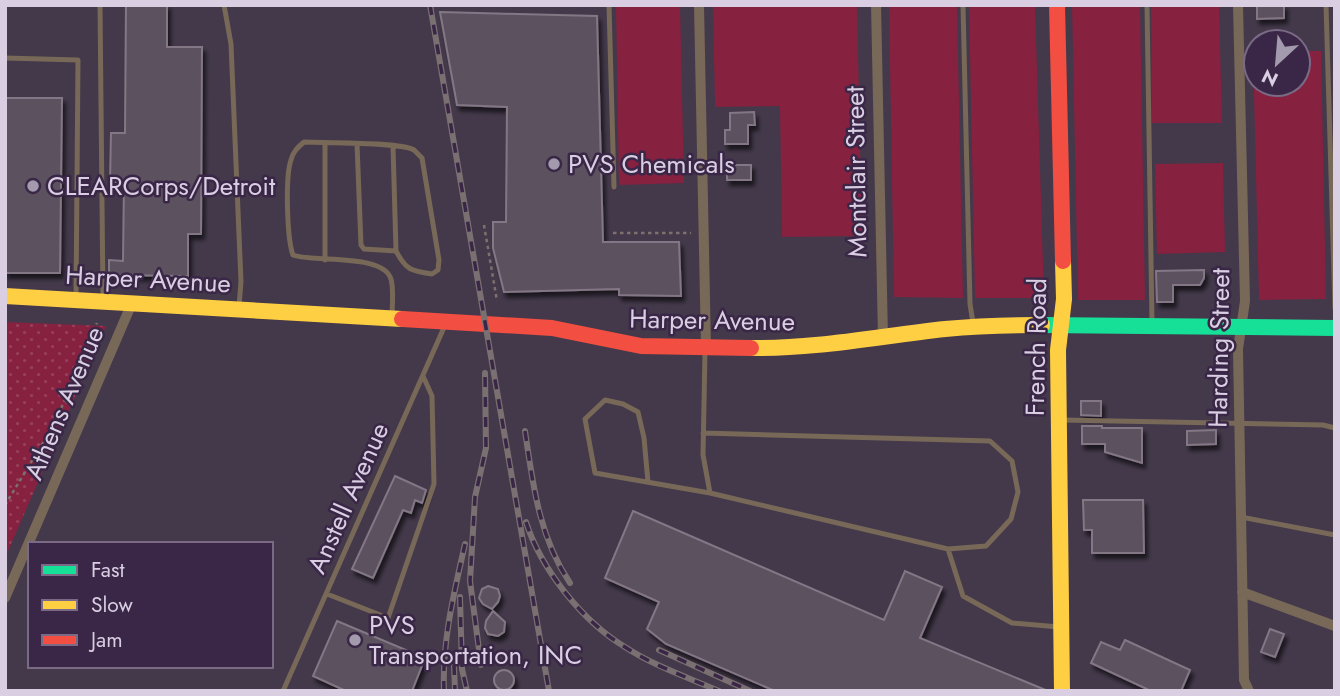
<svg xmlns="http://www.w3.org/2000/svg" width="1340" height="696" font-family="Jost,sans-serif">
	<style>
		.grass { fill: #862140 }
		.park { fill: url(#park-dots) }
		.building { fill: #5c515f; stroke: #837785; stroke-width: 2; filter: url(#shadow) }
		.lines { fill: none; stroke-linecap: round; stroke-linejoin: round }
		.path { stroke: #7d716c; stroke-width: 2.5; stroke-dasharray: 3.5 3.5; stroke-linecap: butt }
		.lane { stroke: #786858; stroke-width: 5 }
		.street { stroke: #786858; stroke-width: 10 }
		.fast { stroke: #16e098; stroke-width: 16 }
		.slow { stroke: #ffcf43; stroke-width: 16 }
		.jam { stroke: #f24e42; stroke-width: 16 }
		.rail-casing { stroke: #7b7071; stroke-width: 6 }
		.rail { stroke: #3a2747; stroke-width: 3.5; stroke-dasharray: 10; stroke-linecap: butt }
		.poi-dot { fill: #a49aad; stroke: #3a2747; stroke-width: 2.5 }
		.labels { text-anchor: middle; stroke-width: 5; stroke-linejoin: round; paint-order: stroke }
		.poi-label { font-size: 26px; fill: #d9cee2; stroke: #3a2747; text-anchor: start }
		.street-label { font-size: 26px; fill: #d9cee2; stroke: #3a2747 }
	</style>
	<defs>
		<pattern id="park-dots" width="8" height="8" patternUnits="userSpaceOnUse" patternTransform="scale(1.75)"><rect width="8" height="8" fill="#862140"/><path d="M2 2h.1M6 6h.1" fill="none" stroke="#96405b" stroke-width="1.8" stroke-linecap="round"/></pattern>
		<filter id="shadow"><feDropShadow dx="3" dy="5" stdDeviation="2" flood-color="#0009"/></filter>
	</defs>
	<rect width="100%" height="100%" fill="#43394a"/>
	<!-- grass -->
	<path class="grass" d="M616,5H680L684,183L619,185Z
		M713,5H857L862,236L782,237L780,106L715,107Z
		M889,5H957L963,298L894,297Z
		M969,5H1035L1044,298H975Z
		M1072,5H1140L1145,300H1078Z
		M1151,5H1219L1222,123H1152Z
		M1298,51H1321L1326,299L1259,300L1253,52H1256V84H1298Z
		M1223,163L1225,252L1157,254L1155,164Z"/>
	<!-- park -->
	<path class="park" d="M5,322L106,326L5,558Z"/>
	<!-- building -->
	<path class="building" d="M126,5H167V47H202L201,234H188V276L109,275V260L123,261L124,182H110L111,133H125Z
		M1257,5H1284V18L1257,19Z
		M440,12L597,16L603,242H679L681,296L619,295V289L504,292L493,248V222H506L507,107L457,105Z
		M5,98H62L60,273H5Z
		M754,112L755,125H748V144H725V130H730V113Z
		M727,165H751V180H727Z
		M1204,270V278L1200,285H1173V302H1157L1156,271Z
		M1081,401H1101V416L1081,415Z
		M1082,426H1102V428H1142V463L1105,452V444H1082Z
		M1216,430V444L1187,445V431Z
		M395,476L426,490L422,503L415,500L411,513L403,510L373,578L352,569Z
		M1083,500H1143L1144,553H1092V530H1084Z
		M633,511L884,620L905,571L942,587L920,638L1048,691H775L666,644L647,629L659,602L605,578Z
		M488,586L498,589L500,596L498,602L492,609L483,604L479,598L482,589Z
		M493,611L505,622L504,632L498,636L488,634L485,628L486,621Z
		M337,621L425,658L412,691H346L313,676Z
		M1270,629L1284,634L1275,657L1261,652Z
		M1125,640L1190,670L1181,691H1151L1091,663L1101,642L1120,650Z
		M494 680a10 10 0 1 1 20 0a10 10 0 1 1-20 0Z"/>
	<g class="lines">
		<!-- path -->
		<path class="path" d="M484,225L497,301
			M613,233H691
			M5,505L55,423L97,323"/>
		<!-- lane -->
		<path class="lane" d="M100,5L103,300
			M224,5L231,44L241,282L239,306
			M609,5L614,187
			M963,5L970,304L973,323
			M1147,5L1152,323
			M1326,5L1335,309
			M5,58L78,60L76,299
			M325,143V260
			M357,144L361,245L364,249L396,251
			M392,317C392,306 394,290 391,279C383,253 315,263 293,255C287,239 285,177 291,160C293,152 297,148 304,142C324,143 401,142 414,150C416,152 420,156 422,158L439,260L438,270L432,274C411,271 406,270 396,251L393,146
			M705,351L703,455L710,493L948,549L963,596L1012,623L1059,627
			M1062,420L1323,425L1335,428
			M703,433L990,441L1012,461L1018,492L1011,519L986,546L948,549
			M648,482L644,438L638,412L623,404L605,400L585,419L595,473L710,493
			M1241,517L1335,535
			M327,594L388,618L434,484L432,396L423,376
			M283,691L446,323"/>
		<!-- street -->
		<path class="street" d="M699,5L706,348
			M876,5L883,338
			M1238,5L1245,301L1238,349L1244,680L1249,691
			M1242,592L1335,626
			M5,598L132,303"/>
		<!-- fast -->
		<path class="fast" d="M1042,325L1335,328"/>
		<!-- slow -->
		<path class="slow" d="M5,296L402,319
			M751,348C816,349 880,336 945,329C977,326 1009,325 1042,325
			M1062,691L1058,350L1064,299L1063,261"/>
		<!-- jam -->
		<path class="jam" d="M1057,5L1063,261
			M402,319L552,328L641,346L751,348"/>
		<!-- rail casing -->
		<g class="rail-casing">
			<path id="rail" d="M430,5L549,691
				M525,431C533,485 539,537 570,583
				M526,522C541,569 582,621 625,647C654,666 687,677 719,691
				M460,597L462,669L467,691
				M659,650L750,691
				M454,665L455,691
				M481,665L470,581L475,497L486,448L485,373
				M444,691C442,641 454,593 465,544"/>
		</g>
		<!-- rail -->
		<use href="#rail" class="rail"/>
	</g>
	<!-- markers -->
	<g class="poi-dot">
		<circle cx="554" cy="164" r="7"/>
		<circle cx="33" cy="186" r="7"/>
		<circle cx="355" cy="640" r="7"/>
	</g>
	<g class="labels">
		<!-- poi labels -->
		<g class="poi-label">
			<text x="568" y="173">PVS Chemicals</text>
			<text x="47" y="195">CLEARCorps/Detroit</text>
			<text x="369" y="634">PVS<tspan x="369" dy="30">Transportation, INC</tspan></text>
		</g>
		<!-- street labels -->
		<g class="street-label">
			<text transform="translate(856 172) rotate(-91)" y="9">Montclair Street</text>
			<text transform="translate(148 279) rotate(3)" y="9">Harper Avenue</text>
			<text transform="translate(712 320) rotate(1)" y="9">Harper Avenue</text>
			<text transform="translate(1036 347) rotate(-89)" y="9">French Road</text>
			<text transform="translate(1219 348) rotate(-89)" y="9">Harding Street</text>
			<text transform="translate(64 403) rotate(-67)" y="9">Athens Avenue</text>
			<text transform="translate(348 498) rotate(-66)" y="9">Anstell Avenue</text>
		</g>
	</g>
	<!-- border -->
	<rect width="1340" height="696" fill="none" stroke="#d9cee2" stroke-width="14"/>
	<!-- legend -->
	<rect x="28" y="542" width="245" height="126" fill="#3a2747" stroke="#7a6a85" stroke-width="2"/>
	<rect x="42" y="565" width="35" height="10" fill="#16e098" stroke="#7a6a85" stroke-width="2"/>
	<text x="91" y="577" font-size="21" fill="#d9cee2">Fast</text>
	<rect x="42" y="600" width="35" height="10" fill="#ffcf43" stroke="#7a6a85" stroke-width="2"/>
	<text x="91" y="612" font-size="21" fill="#d9cee2">Slow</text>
	<rect x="42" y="635" width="35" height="10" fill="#f24e42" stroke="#7a6a85" stroke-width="2"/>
	<text x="91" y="647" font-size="21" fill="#d9cee2">Jam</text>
	<!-- north arrow -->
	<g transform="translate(1277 63) rotate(206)"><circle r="33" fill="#3a2747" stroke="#7a6a85" stroke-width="2"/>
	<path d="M0-5L12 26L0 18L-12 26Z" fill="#a49aad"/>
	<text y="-10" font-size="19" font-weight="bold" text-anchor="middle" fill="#d9cee2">N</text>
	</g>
</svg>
